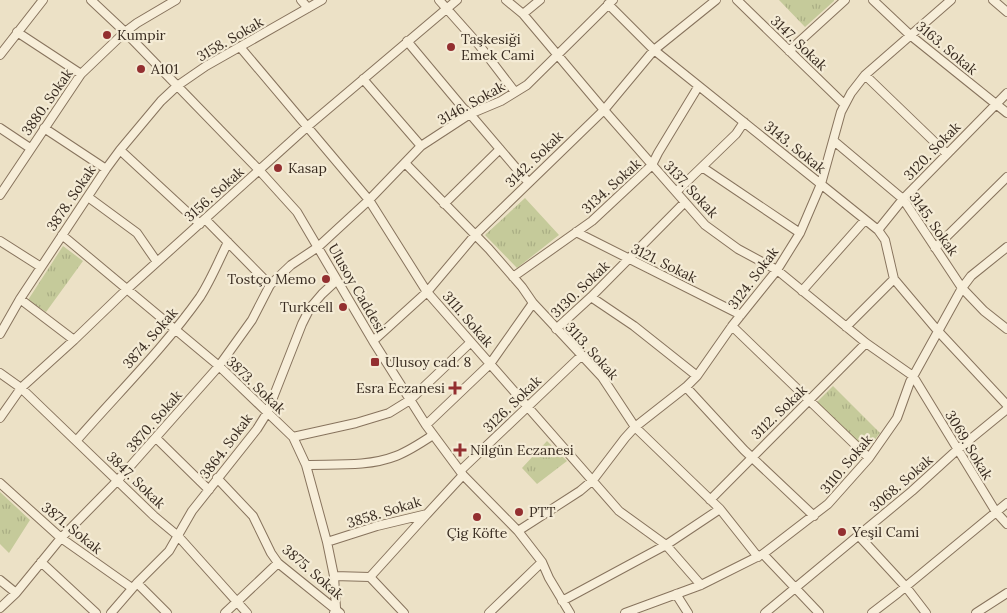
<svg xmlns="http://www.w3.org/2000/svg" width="1007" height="613" font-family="Lora,serif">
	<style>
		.grass { fill: url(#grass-tufts) }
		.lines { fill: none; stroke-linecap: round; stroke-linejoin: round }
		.minor-casing { stroke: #87735d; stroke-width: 10 }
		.minor { stroke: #f7eed9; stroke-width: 8 }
		.poi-dot { fill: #932f30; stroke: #f4ebd5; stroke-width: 2 }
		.labels { text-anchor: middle; stroke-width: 4.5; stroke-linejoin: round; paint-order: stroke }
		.poi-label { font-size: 14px; fill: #382b20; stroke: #f4ebd5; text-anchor: start }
		.street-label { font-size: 14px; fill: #382b20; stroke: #f4ebd5 }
	</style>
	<defs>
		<pattern id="grass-tufts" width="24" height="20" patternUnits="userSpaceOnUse" patternTransform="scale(1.25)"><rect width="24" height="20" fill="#c5ca9a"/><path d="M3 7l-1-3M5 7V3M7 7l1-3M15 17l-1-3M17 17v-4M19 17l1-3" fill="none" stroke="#aaae84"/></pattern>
	</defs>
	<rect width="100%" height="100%" fill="#ece1c6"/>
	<!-- grass -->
	<path class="grass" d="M779,0H834V1L805,27Z
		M525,198L559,235L517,268L485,235Z
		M63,246L83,261L46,312L28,300Z
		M833,386L880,433L866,451L817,402Z
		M547,441L567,461L537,484L522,468Z
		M0,492L30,520L9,553L0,544Z"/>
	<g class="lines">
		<!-- minor casing -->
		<g class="minor-casing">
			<path id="minor" d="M91,0L125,32L259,170L297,212L373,341L426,425L463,475L518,531L542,562L549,578L570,613
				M301,0L308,8
				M439,0L479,45L515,92
				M506,0L523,14L604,110L705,225L738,249L777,270L866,343L913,376L996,512L1007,524
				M737,0L844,104
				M873,0L910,35L1007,113
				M993,0L1007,12
				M608,4L654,50L878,230L885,240L894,279L937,330L1007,405
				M523,14L540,0
				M17,32L81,74
				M407,41L463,108L470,114L528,182
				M240,47L369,200L427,292L619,511L666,545L701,585
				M789,51L845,0
				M0,55L43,0
				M865,75L947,154
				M363,79L421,146
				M0,128L30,148
				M44,128L106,169
				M834,141L903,199L962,288L984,311L1007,329
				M120,150L200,224
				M405,163L489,249L522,287L533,303L602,377L635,427L720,509L758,557
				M702,167L800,233
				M677,191L736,134L744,122
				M0,195L81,74L125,32L137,23L176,0
				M88,197L137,233L157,262
				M444,204L500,149
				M205,219L270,285
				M878,230L903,199L1007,93
				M576,232L741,315
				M62,235L219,366L293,437L306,465L327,542L334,576L336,608L334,613
				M0,241L41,267
				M935,248L1007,177
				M513,277L592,221L652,165L658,153L698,87
				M802,291L865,220
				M591,297L634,326L697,376
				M20,299L74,340
				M732,326L869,458
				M846,327L894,279
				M556,329L591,297L685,202
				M0,334L20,299L106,169L120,150L161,101L177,86L206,66L322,0
				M373,341L427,292L475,235L604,110L654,50L716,0
				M0,373L21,388L154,516L178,536L247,613
				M686,387L744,450L814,516
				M0,418L21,388L74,340L126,290L308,126L457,0
				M426,425L490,364L533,303
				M293,437L356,423L389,413L410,400L471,342
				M156,438L209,490
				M77,440C118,393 164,348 200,297C211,280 219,260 228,242
				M306,465C335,464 368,467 396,456C409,451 421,443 433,435
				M460,471L582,355
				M217,478L253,516L271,553L278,563L340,613
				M0,483L61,538L132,588
				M710,500L866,343
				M518,531L580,491L593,480L625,438L635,427L686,387L697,376L732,326L777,270L800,233L821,184L841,112L851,93L865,75L951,0
				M859,536L906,587L926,613
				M327,542L377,526L427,514L463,475
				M763,554L819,613
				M41,562L96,613
				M334,576L370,577L404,613
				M370,577L427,514
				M0,580L16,593
				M137,583L167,613
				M676,594L688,613
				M562,601L666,545L720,509
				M0,608L16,593L61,538L118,480L219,366L252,320L270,285L291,265L318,247L369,200L421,146L470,114L501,101L527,85L613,0
				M111,613L137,583L169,551L192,511L257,429L267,413L302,324L310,308L322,294L337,280
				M225,613L278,563
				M489,613L542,562
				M625,613L701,585L763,554L828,504L869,458L897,418L910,382L962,288L971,276L1007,247
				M765,613L912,491L957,450L1007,409
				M872,613L898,593L1007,503
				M976,613L1007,593"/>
		</g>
		<!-- minor -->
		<use href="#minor" class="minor"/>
	</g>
	<!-- markers -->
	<g class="poi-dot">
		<circle cx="107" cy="35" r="5"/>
		<circle cx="451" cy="47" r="5"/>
		<circle cx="141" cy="69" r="5"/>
		<circle cx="278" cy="168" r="5"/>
		<circle cx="326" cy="279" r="5"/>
		<circle cx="343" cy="307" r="5"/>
		<rect x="370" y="357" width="10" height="10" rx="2.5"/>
		<path d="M452.5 380.5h5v5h5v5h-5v5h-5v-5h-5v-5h5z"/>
		<path d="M457.5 442.5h5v5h5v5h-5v5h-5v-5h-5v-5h5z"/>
		<circle cx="519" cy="512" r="5"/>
		<circle cx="477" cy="517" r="5"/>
		<circle cx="842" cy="532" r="5"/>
	</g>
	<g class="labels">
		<!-- poi labels -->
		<g class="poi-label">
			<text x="117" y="40">Kumpir</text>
			<text x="461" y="44">Taşkesiği<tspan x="461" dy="16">Emek Cami</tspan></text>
			<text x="151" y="74">A101</text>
			<text x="288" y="173">Kasap</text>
			<text x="316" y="284" text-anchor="end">Tostço Memo</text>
			<text x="333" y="312" text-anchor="end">Turkcell</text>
			<text x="385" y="367">Ulusoy cad. 8</text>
			<text x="445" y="393" text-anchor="end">Esra Eczanesi</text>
			<text x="470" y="455">Nilgün Eczanesi</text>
			<text x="529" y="517">PTT</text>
			<text x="852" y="537">Yeşil Cami</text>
			<text x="477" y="538" text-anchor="middle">Çig Köfte</text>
		</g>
		<!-- street labels -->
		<g class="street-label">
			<text transform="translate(230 39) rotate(-30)" y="5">3158. Sokak</text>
			<text transform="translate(799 43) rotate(44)" y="5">3147. Sokak</text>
			<text transform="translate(947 48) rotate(40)" y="5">3163. Sokak</text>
			<text transform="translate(47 102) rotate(-55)" y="5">3880. Sokak</text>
			<text transform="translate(471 103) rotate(-29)" y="5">3146. Sokak</text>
			<text transform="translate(795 147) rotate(39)" y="5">3143. Sokak</text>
			<text transform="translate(932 151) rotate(-46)" y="5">3120. Sokak</text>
			<text transform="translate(534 159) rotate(-44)" y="5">3142. Sokak</text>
			<text transform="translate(611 186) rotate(-42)" y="5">3134. Sokak</text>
			<text transform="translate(691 189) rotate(47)" y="5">3137. Sokak</text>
			<text transform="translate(214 194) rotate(-42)" y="5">3156. Sokak</text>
			<text transform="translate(71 198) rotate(-56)" y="5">3878. Sokak</text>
			<text transform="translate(934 224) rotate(55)" y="5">3145. Sokak</text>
			<text transform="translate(664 263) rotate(26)" y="5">3121. Sokak</text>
			<text transform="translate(753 278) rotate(-53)" y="5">3124. Sokak</text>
			<text transform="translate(357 288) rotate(60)" y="5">Ulusoy Caddesi</text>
			<text transform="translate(580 289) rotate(-44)" y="5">3130. Sokak</text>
			<text transform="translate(468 319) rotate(49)" y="5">3111. Sokak</text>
			<text transform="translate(150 338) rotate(-49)" y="5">3874. Sokak</text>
			<text transform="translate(592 351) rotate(48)" y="5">3113. Sokak</text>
			<text transform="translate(256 385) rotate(44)" y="5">3873. Sokak</text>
			<text transform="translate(512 404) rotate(-44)" y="5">3126. Sokak</text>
			<text transform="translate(779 412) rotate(-44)" y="5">3112. Sokak</text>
			<text transform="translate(154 421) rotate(-49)" y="5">3870. Sokak</text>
			<text transform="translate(969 445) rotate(59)" y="5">3069. Sokak</text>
			<text transform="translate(226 446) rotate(-53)" y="5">3864. Sokak</text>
			<text transform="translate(846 464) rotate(-50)" y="5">3110. Sokak</text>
			<text transform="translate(136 480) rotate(44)" y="5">3847. Sokak</text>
			<text transform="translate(901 483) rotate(-41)" y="5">3068. Sokak</text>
			<text transform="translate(384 512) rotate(-17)" y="5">3858. Sokak</text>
			<text transform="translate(72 528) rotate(39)" y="5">3871. Sokak</text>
			<text transform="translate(313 572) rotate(41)" y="5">3875. Sokak</text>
		</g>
	</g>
</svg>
